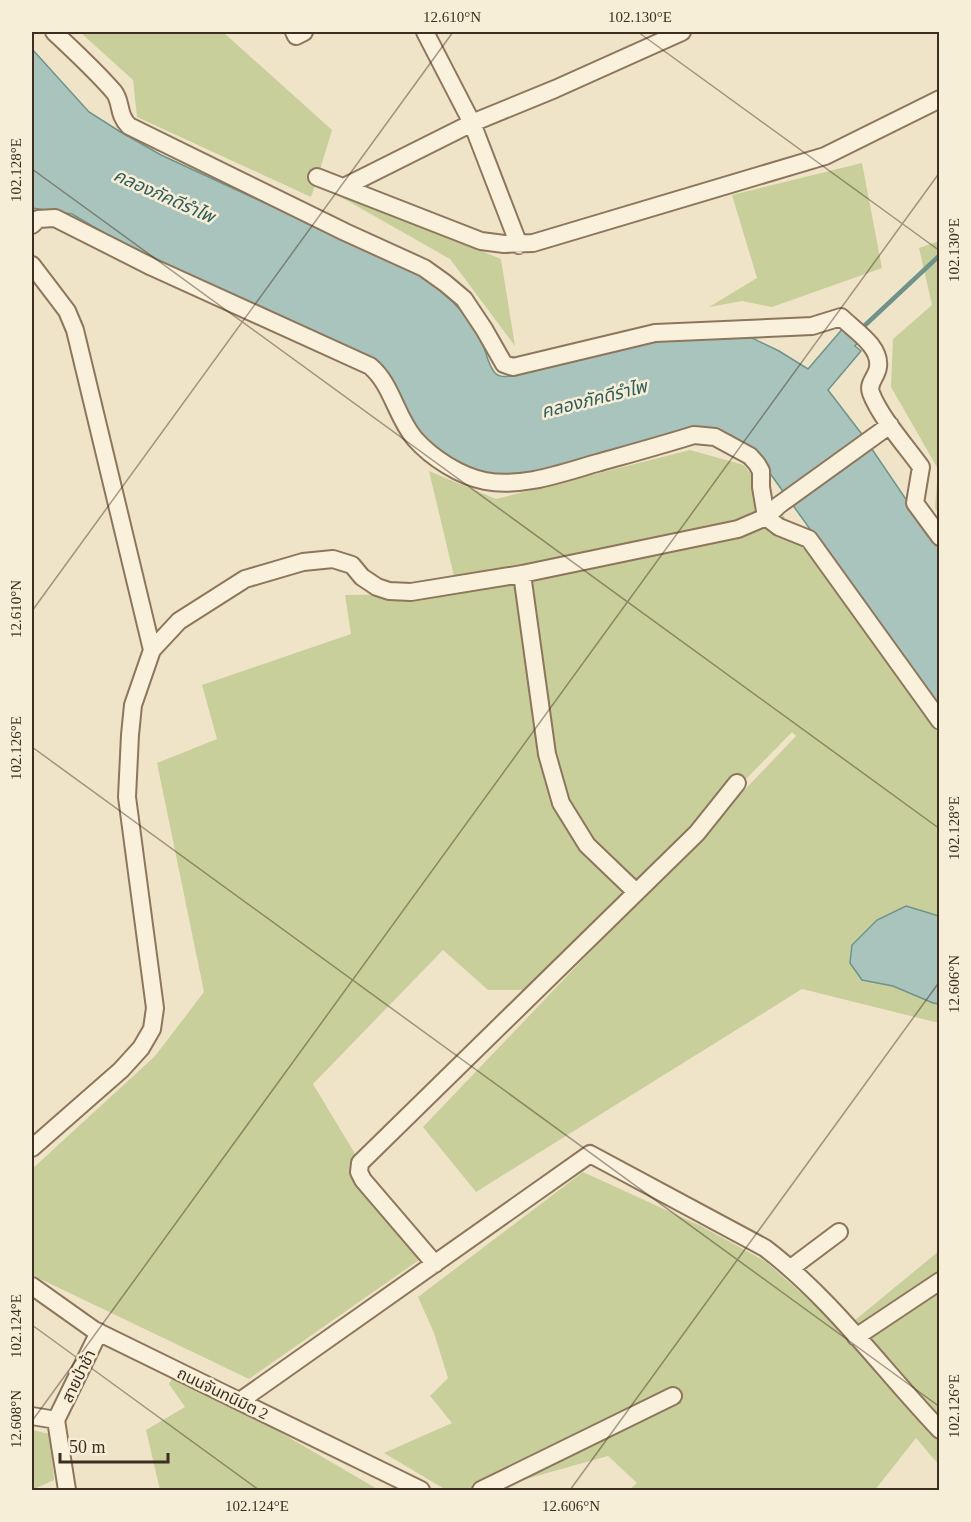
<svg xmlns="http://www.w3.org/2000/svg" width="971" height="1522" font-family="'Times New Roman','Noto Sans Thai',serif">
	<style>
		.green { fill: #c9cf9b }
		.water { fill: #a9c4bc; stroke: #6f938a; stroke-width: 1.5 }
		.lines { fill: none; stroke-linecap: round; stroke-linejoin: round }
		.stream { stroke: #6f938a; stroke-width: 4.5 }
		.minor-casing { stroke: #8d765c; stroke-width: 20 }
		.minor { stroke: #faf1dc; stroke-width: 16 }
		.ticks { fill: none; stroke: #3d2e20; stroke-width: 1.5; stroke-opacity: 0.45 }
		.labels { text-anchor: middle; stroke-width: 5; stroke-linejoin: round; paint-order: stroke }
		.street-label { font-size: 16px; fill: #3d2e20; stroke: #f7eed8 }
		.water-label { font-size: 18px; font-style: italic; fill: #2f5d5a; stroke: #f7eed8 }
		.neatline { fill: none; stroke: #3d2e20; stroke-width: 2 }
		.ticks-label { font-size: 15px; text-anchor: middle; fill: #3d2e20 }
	</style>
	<rect width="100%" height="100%" fill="#f0e4c8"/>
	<!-- green -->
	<path class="green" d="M80,32H223L332,130L316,183L501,259L515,346L450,259L316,183L311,197L137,117L133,80Z
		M862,163L882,268L772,307L742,301L709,307L757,278L732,195Z
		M939,241H940L939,515L935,508L938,469L891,387L893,339L932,305L919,248Z
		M690,450L744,465L786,519L939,734V1023L802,989L476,1192L423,1127L796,736L792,732L540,990H488L443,950L313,1084L419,1260L249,1379L32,1275V1169L155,1056L204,992L157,763L217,739L202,685L351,634L345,595L458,593L429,471L496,499Z
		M583,1172L701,1226L765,1261L843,1330L939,1251V1465L916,1438L875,1490H629L637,1483L608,1456L504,1485L490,1490H446L384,1453L452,1423L430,1396L448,1378L434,1333L418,1297Z
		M173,1376L237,1407L379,1490H160L146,1430L185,1407L169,1384Z
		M32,1430L50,1434L54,1480L32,1490Z"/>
	<!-- water -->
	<path class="water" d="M32,49L89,112L119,131L161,155L414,272C442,289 465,310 480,338C486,349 487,364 495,373C502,380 514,375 522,373L658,336L746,335L779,351L808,369L844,327L859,341L855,346L861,351L828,390L861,433L939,548V709L754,451L731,435L703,431L526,476L496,477L456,466L413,430L390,378L381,365L294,322L138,253L72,214L32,208Z
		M906,906L939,916V1004L933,1003L893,986L862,980L850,963L852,945L877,920Z"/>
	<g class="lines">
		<!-- stream -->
		<path class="stream" d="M861,329L940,255"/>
		<!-- minor casing -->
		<g class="minor-casing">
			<path id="minor" d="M54,32C74,51 96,71 114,92C122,102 117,114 129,126L345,232L424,268L445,283L464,299L484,329L504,364L513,367L655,333L812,326L841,317C854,330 881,346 878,367C877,377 867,383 871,393C880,417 906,446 921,467L915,503L940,537
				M294,32L296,36L304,32
				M425,32L472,123L519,245
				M317,177L481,241L504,244L533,243L825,156L940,99
				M344,187L472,123L555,89L682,32
				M32,225L38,219L55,218L152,267L370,366C392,384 396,417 415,439C432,458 460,476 485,481C522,488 562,473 597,463C629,454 662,445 694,435L715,437L750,456L757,464L761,471V487L766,517L779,527L809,539L940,721
				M32,265L67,311L75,330L152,650
				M522,574L547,754L561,803L587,845L636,892
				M32,1148L121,1070L141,1048L152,1029L155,1008L127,797L130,735L133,705L152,650L179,621L245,579L303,562L333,559L352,565L362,577L377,587L389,591L411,592L522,574L738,529L766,517L779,505L890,425
				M435,1264L363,1180L359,1172L360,1163L697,833L737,783
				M791,1268L839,1232
				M32,1286L94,1330L421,1490
				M856,1337L940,1281
				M240,1401L590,1154L765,1248C832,1299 882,1369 940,1430
				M32,1416L56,1420
				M67,1490L56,1420L99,1332
				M481,1490L673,1396"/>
		</g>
		<!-- minor -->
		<use href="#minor" class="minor"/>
	</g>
	<!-- ticks -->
	<path class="ticks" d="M638,32L940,251M32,169L940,829M32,611L453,32M32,747L940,1407M32,1325L259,1490M32,1421L940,172M570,1490L940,981"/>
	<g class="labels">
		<!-- street labels -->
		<g class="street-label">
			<text transform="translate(78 1376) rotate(-64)" y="6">สายป่าช้า</text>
			<text transform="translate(223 1393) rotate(26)" y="6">ถนนจันทนิมิต 2</text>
		</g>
		<!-- water labels -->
		<g class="water-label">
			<text transform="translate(164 196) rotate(24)" y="6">คลองภัคดีรำไพ</text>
			<text transform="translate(594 399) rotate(-14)" y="6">คลองภัคดีรำไพ</text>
		</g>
	</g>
	<!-- border -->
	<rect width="971" height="1522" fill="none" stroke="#f7eed8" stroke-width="66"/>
	<!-- scale -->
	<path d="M60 1453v9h108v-9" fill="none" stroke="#3d2e20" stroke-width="3"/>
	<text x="69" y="1453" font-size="18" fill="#3d2e20" stroke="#f7eed8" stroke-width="4.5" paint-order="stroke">50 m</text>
	<rect x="33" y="33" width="905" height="1456" class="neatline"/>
	<g class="ticks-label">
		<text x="452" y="22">12.610°N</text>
		<text x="640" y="22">102.130°E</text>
		<text transform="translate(16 170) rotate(-90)" y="5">102.128°E</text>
		<text transform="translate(954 250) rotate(-90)" y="5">102.130°E</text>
		<text transform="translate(16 609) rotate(-90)" y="5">12.610°N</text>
		<text transform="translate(16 748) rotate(-90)" y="5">102.126°E</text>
		<text transform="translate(954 828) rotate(-90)" y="5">102.128°E</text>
		<text transform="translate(954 984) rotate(-90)" y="5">12.606°N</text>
		<text transform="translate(16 1326) rotate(-90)" y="5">102.124°E</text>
		<text transform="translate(954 1406) rotate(-90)" y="5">102.126°E</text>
		<text transform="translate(16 1419) rotate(-90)" y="5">12.608°N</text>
		<text x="257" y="1511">102.124°E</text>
		<text x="571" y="1511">12.606°N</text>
	</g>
</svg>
